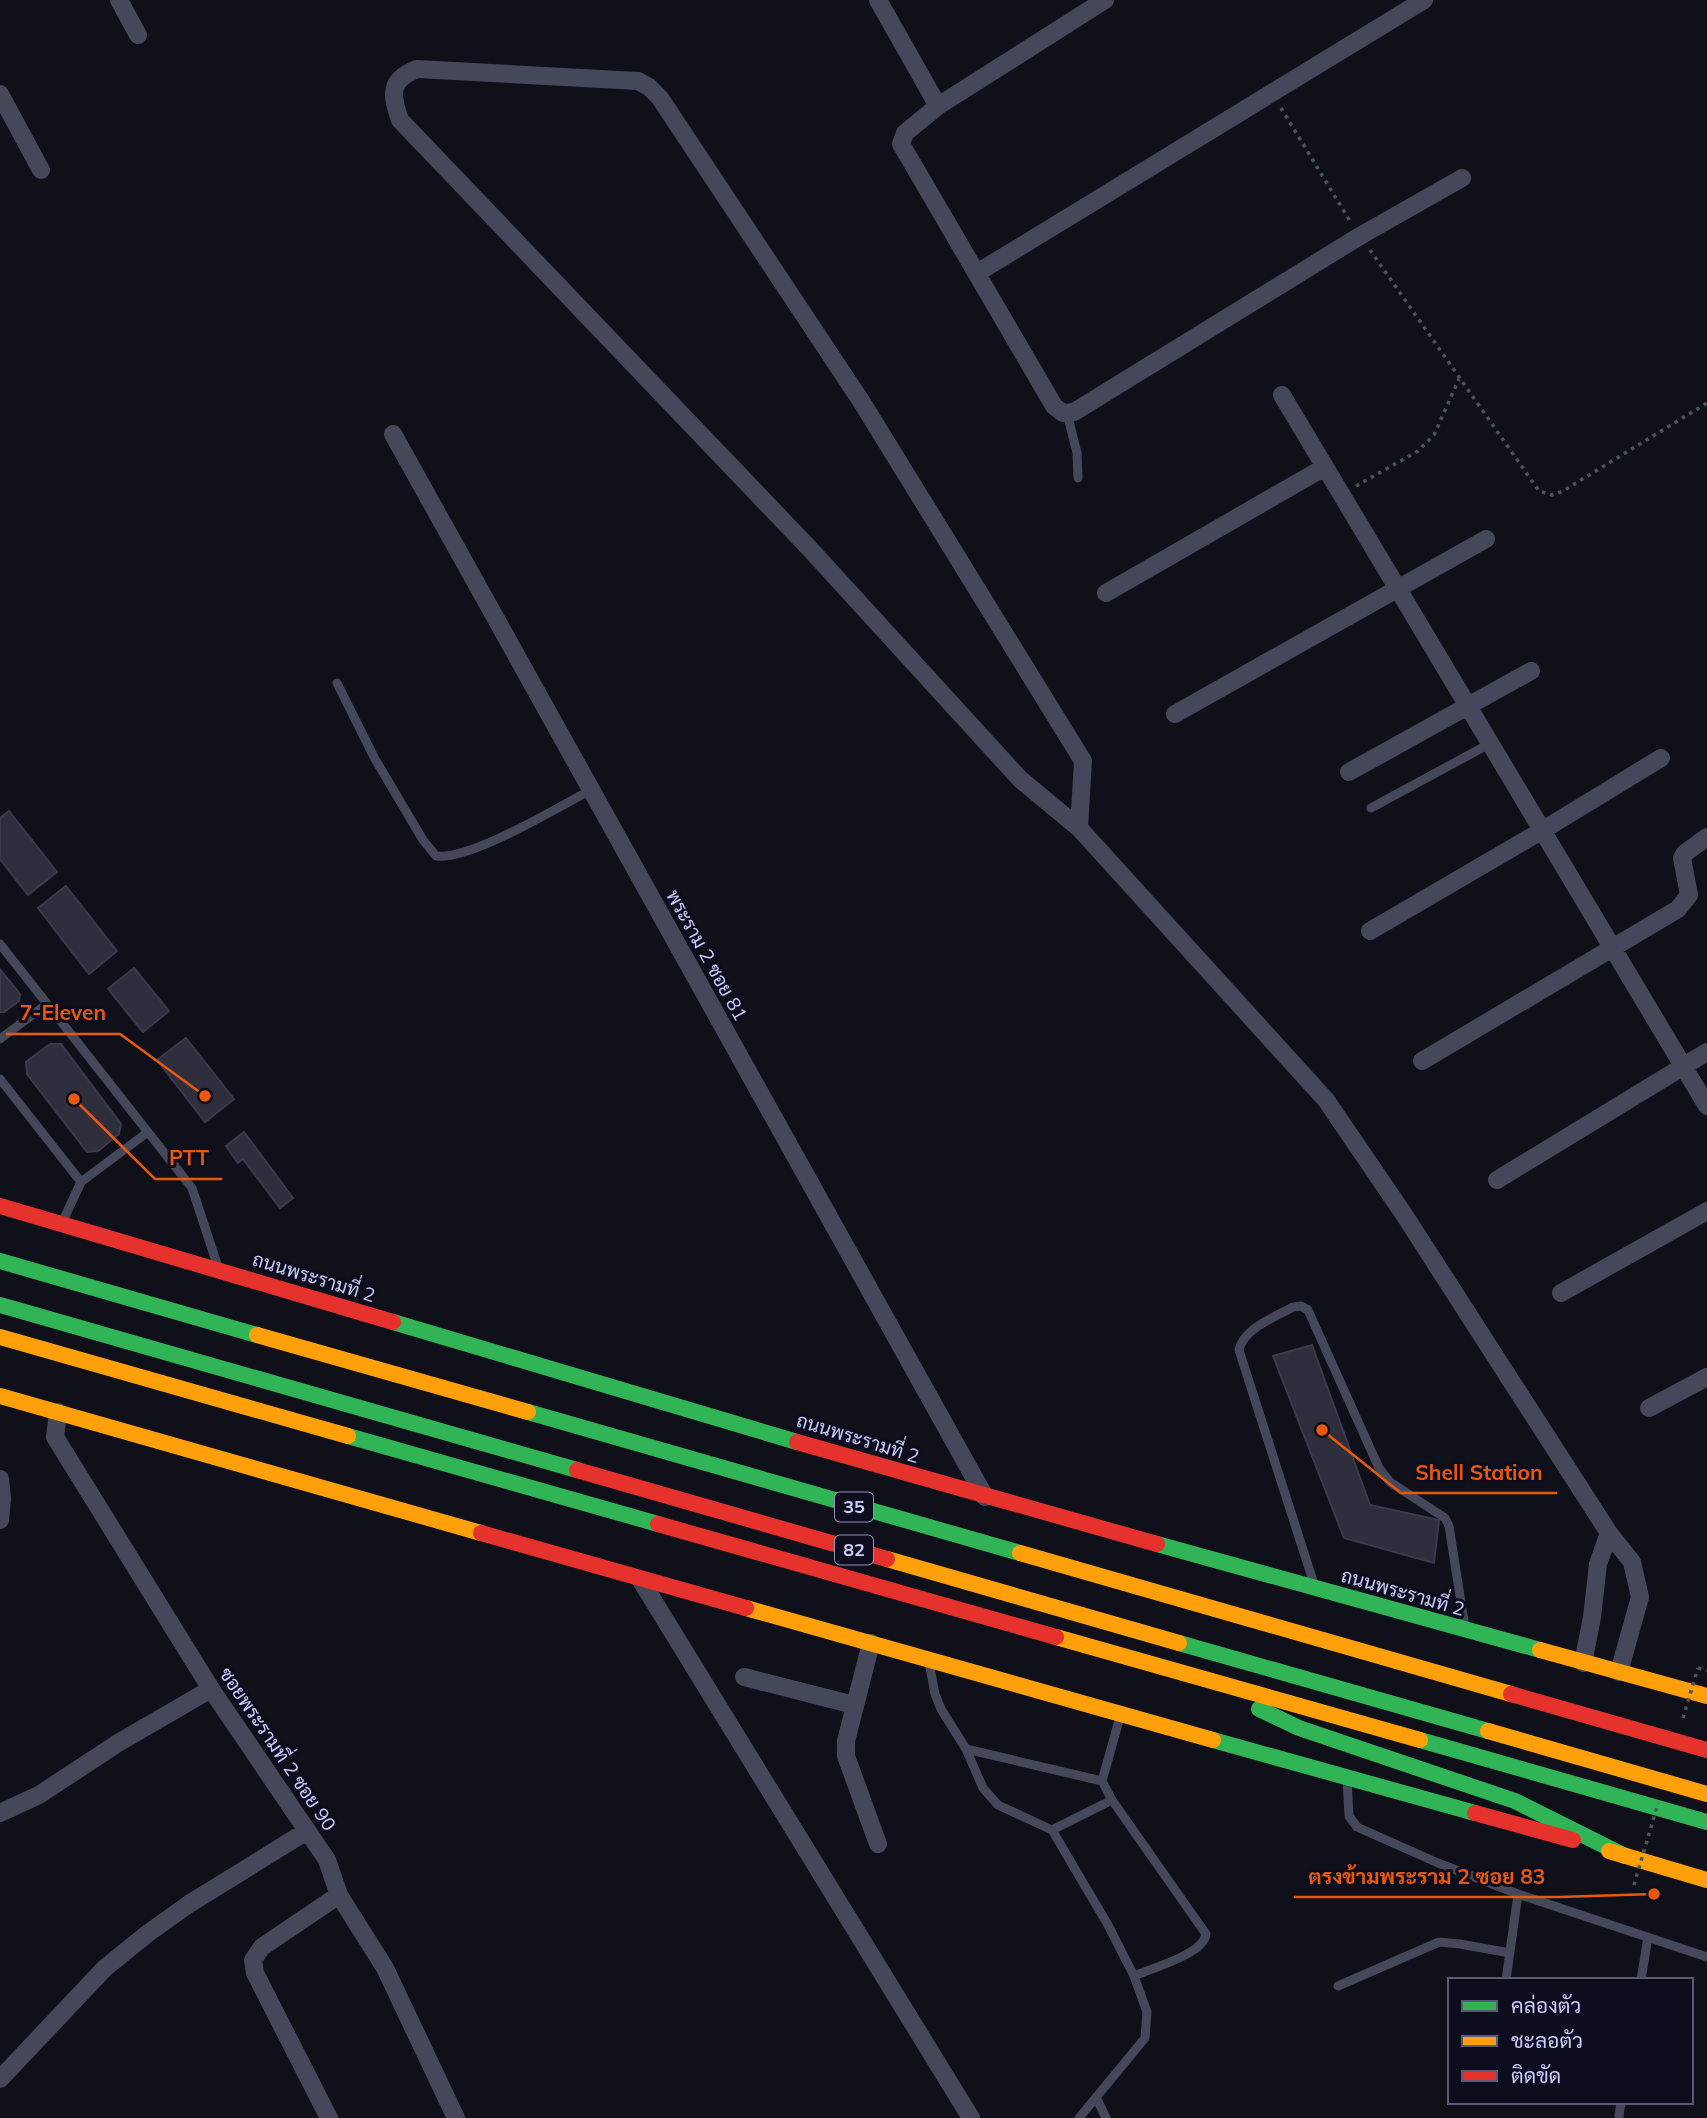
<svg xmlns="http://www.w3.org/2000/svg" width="1707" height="2118" font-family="Mulish,Sarabun,sans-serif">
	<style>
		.building { fill: #2e2e3c; stroke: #3b3a4d; stroke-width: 2 }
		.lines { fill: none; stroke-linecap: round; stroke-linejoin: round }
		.path { stroke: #46565e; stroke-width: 3.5; stroke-dasharray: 3.5 5; stroke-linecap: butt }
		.lane { stroke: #45475a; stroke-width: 9 }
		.street { stroke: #45475a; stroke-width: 18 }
		.fast { stroke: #30b455; stroke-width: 16 }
		.slow { stroke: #ff9f0a; stroke-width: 16 }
		.jam { stroke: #e5322d; stroke-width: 16 }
		.path-bridge { stroke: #46565e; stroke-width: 3.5; stroke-dasharray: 3.5 5; stroke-linecap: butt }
		.fast-bridge { stroke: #30b455; stroke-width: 16 }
		.slow-bridge { stroke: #ff9f0a; stroke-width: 16 }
		.jam-bridge { stroke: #e5322d; stroke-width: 16 }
		.labels { text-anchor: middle; stroke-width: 6; stroke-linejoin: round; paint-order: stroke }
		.shield { fill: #0d0d1d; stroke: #9293b9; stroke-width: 2 }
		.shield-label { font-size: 18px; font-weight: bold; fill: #cbcdfc }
		.street-label { font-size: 19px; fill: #cbcdfc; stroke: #0d0d1d }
		.leader { fill: none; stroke: #e8590c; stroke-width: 2.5 }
		.callout-dot { fill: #e8590c; stroke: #0d0d1d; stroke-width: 2.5 }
		.callout-label { font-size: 21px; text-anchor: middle; font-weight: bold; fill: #e8590c; stroke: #0d0d1d; stroke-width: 6; stroke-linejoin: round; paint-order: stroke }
	</style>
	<rect width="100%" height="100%" fill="#10101a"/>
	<!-- building -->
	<path class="building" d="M9,811L57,872L28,895L0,859V818Z
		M66,886L117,951L89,974L38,908Z
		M134,968L169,1011L143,1032L108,989Z
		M0,969L20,994L19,1001L4,1012H0Z
		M186,1038L234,1099L205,1122L157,1060Z
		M50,1044H61L121,1124L119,1134L98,1151L87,1152L27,1074L26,1062Z
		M244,1132L293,1198L280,1208L243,1159L238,1163L226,1146Z
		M1312,1345L1370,1505L1439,1520L1434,1563L1344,1538L1273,1356Z"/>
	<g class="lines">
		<!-- path -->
		<path class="path" d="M1281,108L1350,221
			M1370,250L1539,491L1552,495L1563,491L1707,403
			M1356,486L1418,451L1434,435L1459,379
			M1698,1668L1707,1671"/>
		<!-- lane -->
		<path class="lane" d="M1067,413L1077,453L1078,478
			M337,683L375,759L423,840L436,856C470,861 558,807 591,790
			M1371,808L1491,743
			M0,944L192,1188L218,1267
			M0,1039L47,1004
			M0,1079L81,1182L62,1223
			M81,1182L148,1132
			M1314,1584L1239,1350C1243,1329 1275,1317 1293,1307L1301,1306L1308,1310L1379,1468L1390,1482L1445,1518L1449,1526L1465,1628
			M929,1662L935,1694L941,1709L966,1749L983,1788L998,1805L1052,1830L1108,1925L1134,1976C1152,1968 1204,1954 1206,1934L1112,1800L1102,1781L1120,1717
			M966,1749L1102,1781
			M1347,1779L1349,1816L1357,1827L1438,1863L1518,1894L1707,1957
			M1052,1830L1112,1800
			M1506,1980L1518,1894
			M1641,1980L1648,1937
			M1338,1986L1439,1942L1460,1944L1510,1953
			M1096,2097L1106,2118
			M1619,2116L1621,2102
			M1079,2118L1145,2038L1147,2012L1134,1976"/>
		<!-- street -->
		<path class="street" d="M119,0L138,35
			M878,0L938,106
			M1105,0L938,106L905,133L901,144L1054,406L1063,413L1074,412L1360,236L1462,178
			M0,94L41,170
			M977,273L1424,0
			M1282,395L1707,1106
			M393,434L985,1497
			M1106,593L1325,467
			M1175,714L1486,539
			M1349,772L1531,671
			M1079,828L1083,761L861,401L660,98L649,87L638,81L417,69C389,80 391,94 400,120L810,549L1020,779L1079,828L1326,1100L1405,1216L1609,1533L1632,1562L1640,1597L1619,1672
			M1370,931L1543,830L1661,758
			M1422,1061L1678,909L1689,895L1682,858L1685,853L1707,837
			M1497,1180L1707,1052
			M1561,1293L1707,1211
			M1649,1408L1707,1377
			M58,1412L55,1437L211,1689L327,1860L339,1895L385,1968L456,2118
			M0,1479L2,1499L0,1520
			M640,1579L971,2118
			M871,1643L846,1741V1756L878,1844
			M1583,1663L1592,1617L1598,1564L1609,1533
			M744,1677L854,1705
			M0,1813L39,1795L118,1743L211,1689
			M0,2079L105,1968L147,1934L189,1904L307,1831
			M329,2118L255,1973L253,1960L262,1947L339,1895"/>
		<!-- fast -->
		<path class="fast" d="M393,1322L797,1442
			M348,1436L658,1524
			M1157,1544L1540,1650
			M1259,1709L1299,1728L1515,1801L1625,1856
			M1213,1740L1475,1813
			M1420,1740L1707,1822"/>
		<!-- slow -->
		<path class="slow" d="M0,1337L348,1436
			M0,1396L481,1533
			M746,1608L1213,1740
			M1056,1637L1420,1740
			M1540,1650L1707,1696
			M1609,1851L1707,1880"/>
		<!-- jam -->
		<path class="jam" d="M0,1206L393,1322
			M797,1442L1157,1544
			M658,1524L1056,1637
			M481,1533L746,1608
			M1475,1813L1573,1840"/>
		<!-- path-bridge -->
		<path class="path-bridge" d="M1683,1718L1698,1668
			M1634,1885L1658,1803"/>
		<!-- fast-bridge -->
		<path class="fast-bridge" d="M0,1261L257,1335
			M0,1305L577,1470
			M528,1412L1020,1553
			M1179,1643L1488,1731"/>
		<!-- slow-bridge -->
		<path class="slow-bridge" d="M257,1335L528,1412
			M1020,1553L1511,1694
			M887,1559L1179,1643
			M1488,1731L1707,1794"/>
		<!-- jam-bridge -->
		<path class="jam-bridge" d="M577,1470L887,1559
			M1511,1694L1707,1750"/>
	</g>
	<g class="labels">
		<!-- shield labels -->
		<g class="shield">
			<rect x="835" y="1492.5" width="38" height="29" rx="5"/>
			<rect x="835" y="1535.5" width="38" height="29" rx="5"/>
		</g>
		<g class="shield-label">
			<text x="854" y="1513">35</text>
			<text x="854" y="1556">82</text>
		</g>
		<!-- street labels -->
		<g class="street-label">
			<text transform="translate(707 955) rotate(61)" y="7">พระราม 2 ซอย 81</text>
			<text transform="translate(314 1277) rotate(17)" y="7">ถนนพระรามที่ 2</text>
			<text transform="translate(858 1438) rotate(17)" y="7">ถนนพระรามที่ 2</text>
			<text transform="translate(1403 1592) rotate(16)" y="7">ถนนพระรามที่ 2</text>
			<text transform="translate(278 1749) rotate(56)" y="7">ซอยพระรามที่ 2 ซอย 90</text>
		</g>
	</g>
	<!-- callouts -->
	<path class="leader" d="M205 1096L120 1034H6M74 1099L155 1179H222M1322 1430L1401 1493H1557M1654 1894L1559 1897H1294"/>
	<g class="callout-dot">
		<circle cx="205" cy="1096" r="7"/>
		<circle cx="74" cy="1099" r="7"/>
		<circle cx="1322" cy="1430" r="7"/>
		<circle cx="1654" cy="1894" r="7"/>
	</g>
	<g class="callout-label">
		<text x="63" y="1020">7-Eleven</text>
		<text x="189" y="1165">PTT</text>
		<text x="1479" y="1480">Shell Station</text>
		<text x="1427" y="1884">ตรงข้ามพระราม 2 ซอย 83</text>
	</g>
	<!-- legend -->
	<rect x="1448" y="1978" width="245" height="126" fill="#0d0d1d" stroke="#595a76" stroke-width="2"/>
	<rect x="1462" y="2001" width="35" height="10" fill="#30b455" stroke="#595a76" stroke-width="2"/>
	<text x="1511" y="2013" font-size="21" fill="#cbcdfc">คล่องตัว</text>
	<rect x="1462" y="2036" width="35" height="10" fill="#ff9f0a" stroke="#595a76" stroke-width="2"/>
	<text x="1511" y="2048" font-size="21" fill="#cbcdfc">ชะลอตัว</text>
	<rect x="1462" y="2071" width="35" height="10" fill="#e5322d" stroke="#595a76" stroke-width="2"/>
	<text x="1511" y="2083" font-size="21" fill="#cbcdfc">ติดขัด</text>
</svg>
